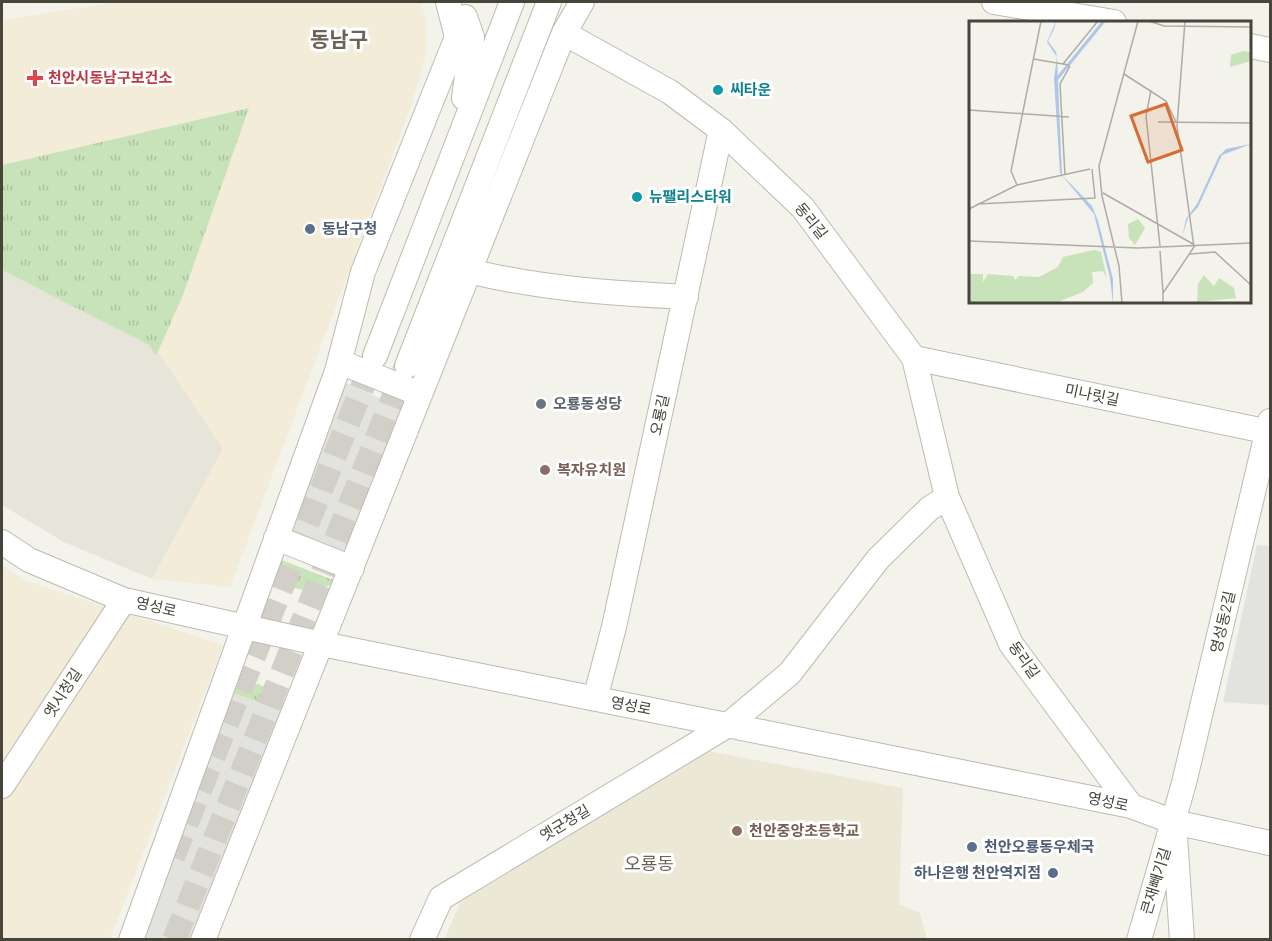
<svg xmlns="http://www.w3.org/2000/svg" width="1272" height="941" font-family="Barlow,'Noto Sans KR',sans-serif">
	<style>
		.residential { fill: #e7e5d9 }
		.commercial { fill: #f2ecd9 }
		.education { fill: #ebe9d6 }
		.grass { fill: url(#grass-tufts) }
		.parking { fill: #e2e2de }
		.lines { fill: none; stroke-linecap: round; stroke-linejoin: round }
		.minor-tunnel { stroke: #d1cfc7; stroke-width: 24; stroke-dasharray: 24 12; stroke-linecap: butt }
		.minor-casing { stroke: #bebbae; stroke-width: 26 }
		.minor { stroke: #fff; stroke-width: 24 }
		.health-dot { fill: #e0444e; stroke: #fff; stroke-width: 2 }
		.culture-dot { fill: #0f9aa8; stroke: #fff; stroke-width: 2 }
		.service-dot { fill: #5c6f8a; stroke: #fff; stroke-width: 2 }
		.worship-dot { fill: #6b7280; stroke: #fff; stroke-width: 2 }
		.education-dot { fill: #8d6e63; stroke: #fff; stroke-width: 2 }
		.labels { text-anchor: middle; stroke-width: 6; stroke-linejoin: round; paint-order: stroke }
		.health-label { font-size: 15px; font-weight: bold; fill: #be3a42; stroke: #fff; text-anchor: start }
		.culture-label { font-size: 15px; font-weight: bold; fill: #0d838f; stroke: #fff; text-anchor: start }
		.street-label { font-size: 15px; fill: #474439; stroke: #fff }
		.service-label { font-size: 15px; font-weight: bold; fill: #4e5e75; stroke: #fff; text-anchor: start }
		.worship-label { font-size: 15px; font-weight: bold; fill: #5b616d; stroke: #fff; text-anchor: start }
		.education-label { font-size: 15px; font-weight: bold; fill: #785e54; stroke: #fff; text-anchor: start }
		.quarter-label { font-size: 18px; fill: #686352; stroke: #fff }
		.district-label { font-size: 21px; font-weight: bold; fill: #686352; stroke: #fff }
		.inset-river { fill: none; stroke: #afc6e8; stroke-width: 3 }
		.inset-road { fill: none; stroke: #aeaca4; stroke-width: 1.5 }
		.view { fill: #d86c35; fill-opacity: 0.15; stroke: #d86c35; stroke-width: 3 }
		.inset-edge { fill: none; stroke: #474439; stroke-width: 3 }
	</style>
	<defs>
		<pattern id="grass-tufts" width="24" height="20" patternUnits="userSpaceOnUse" patternTransform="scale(1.5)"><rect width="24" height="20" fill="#c8e2b9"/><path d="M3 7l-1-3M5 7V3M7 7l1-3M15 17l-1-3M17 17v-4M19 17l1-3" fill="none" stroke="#adc3a0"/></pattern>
	</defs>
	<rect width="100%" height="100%" fill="#f3f2eb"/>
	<!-- residential -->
	<path class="residential" d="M2,268L151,341L223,449L152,579L64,542L2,505Z"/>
	<!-- commercial -->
	<path class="commercial" d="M117,2H420L426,19L427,51L410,109L230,587L152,579L223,449L151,341L2,268V20Z
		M2,565L23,580L223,645L110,939H2Z"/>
	<!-- education -->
	<path class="education" d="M708,751L903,788L899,904L920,913L927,939L444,940L460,903L498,875Z"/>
	<!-- grass -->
	<path class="grass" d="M249,108L183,295L156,356L149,345L2,270V165Z
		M276,558L336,581C317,598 265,590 276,558Z
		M258,684L281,695L286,711L229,692L238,686Z"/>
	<!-- parking -->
	<path class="parking" d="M344,382L404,409L347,557L286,530Z
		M1257,545L1270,546V705L1223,702Z
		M229,692L286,711L193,939L140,940Z"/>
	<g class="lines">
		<!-- minor-tunnel -->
		<path class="minor-tunnel" d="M173,857L375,356
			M174,940L406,366"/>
		<!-- minor casing -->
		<g class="minor-casing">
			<path id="minor" d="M994,2L1114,22
				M564,33L670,92L721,130L803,208L914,358L947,497L1011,644L1131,806
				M1250,46L1270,50
				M464,98L472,37L465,17
				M469,271C543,289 611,293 686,297
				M375,356L512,2
				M914,358L1270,432
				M340,362L420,394
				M407,366L549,2
				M276,538L352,568
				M2,542L29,560L124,600L322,644L1131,806L1174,822L1270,843
				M595,699L614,627L721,130
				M2,786L124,600
				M1175,836L1182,940
				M131,940L337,371L363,272L457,37L448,2
				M203,940L564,33L582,2
				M422,940L441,898L728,725L790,673L878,559L929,509L947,497
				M1139,940L1184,783L1270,421"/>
		</g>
		<!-- minor -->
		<use href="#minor" class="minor"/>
	</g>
	<!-- markers -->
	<path class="health-dot" d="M32 69h6v6h6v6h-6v6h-6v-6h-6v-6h6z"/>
	<g class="culture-dot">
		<circle cx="718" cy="90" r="6"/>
		<circle cx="637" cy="197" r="6"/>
	</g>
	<g class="service-dot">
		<circle cx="310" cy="229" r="6"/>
		<circle cx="972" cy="847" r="6"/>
		<circle cx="1053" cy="873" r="6"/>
	</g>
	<circle class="worship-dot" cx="541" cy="404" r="6"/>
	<g class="education-dot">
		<circle cx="545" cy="470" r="6"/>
		<circle cx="737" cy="831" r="6"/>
	</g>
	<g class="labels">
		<!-- health labels -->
		<g class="health-label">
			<text x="48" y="83">천안시동남구보건소</text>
		</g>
		<!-- culture labels -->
		<g class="culture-label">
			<text x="730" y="95">씨타운</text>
			<text x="649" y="202">뉴팰리스타워</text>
		</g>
		<!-- street labels -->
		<g class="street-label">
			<text transform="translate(811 221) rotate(51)" y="5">동리길</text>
			<text transform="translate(1092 395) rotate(12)" y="5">미나릿길</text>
			<text transform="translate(660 415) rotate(-78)" y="5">오룡길</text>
			<text transform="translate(156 607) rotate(13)" y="5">영성로</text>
			<text transform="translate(1223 622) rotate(-77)" y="5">영성동2길</text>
			<text transform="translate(1024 660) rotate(55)" y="5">동리길</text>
			<text transform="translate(63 693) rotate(-57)" y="5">옛시청길</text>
			<text transform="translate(631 706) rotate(11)" y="5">영성로</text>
			<text transform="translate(1108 802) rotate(12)" y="5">영성로</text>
			<text transform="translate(565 823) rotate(-31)" y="5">옛군청길</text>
			<text transform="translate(1156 881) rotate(-73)" y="5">큰재빼기길</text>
		</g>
		<!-- service labels -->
		<g class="service-label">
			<text x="322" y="234">동남구청</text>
			<text x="984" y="852">천안오룡동우체국</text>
			<text x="1041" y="878" text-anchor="end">하나은행 천안역지점</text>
		</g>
		<!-- worship labels -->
		<g class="worship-label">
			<text x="553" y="409">오룡동성당</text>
		</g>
		<!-- education labels -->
		<g class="education-label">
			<text x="557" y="475">복자유치원</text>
			<text x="749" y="836">천안중앙초등학교</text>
		</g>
		<!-- quarter labels -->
		<g class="quarter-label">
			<text x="649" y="870">오룡동</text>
		</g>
		<!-- district labels -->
		<g class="district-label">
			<text x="339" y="47">동남구</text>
		</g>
	</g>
	<!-- overview -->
	<g transform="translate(969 21)">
		<rect width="282" height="282" fill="#f3f2eb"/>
		<path d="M169,198L176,207L166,224L160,217L159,203ZM125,229L132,231L138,258L134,250L123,251L124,262L114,271L86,282H0V253H14V261L19,253L44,255L46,259L50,255L70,256L89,246L94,236ZM235,254L245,265L250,257L265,267L267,277L228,281L229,263Z" fill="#c8e2b9"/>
		<path d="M274,30L282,31V40L261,46L262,34Z" fill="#c8e2b9"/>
		<path d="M87,0L85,8L79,20L87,31L88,36L93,154L123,185L129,200L144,258V282L141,257L125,193L91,152L85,58L88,36L78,21ZM282,123L253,134L229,186L219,197L213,216L217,198L228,183L250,135L257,128Z" fill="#afc6e8"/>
		<path class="inset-river" d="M87,59L135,0"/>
		<path class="inset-road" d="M180,0L195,5L282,6M64,38L100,44M94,43L129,0M155,53L197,80L207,101M182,69L177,95L191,225M0,89L100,96M189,101L282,102M96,154L91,63L101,45M48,164L42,150L72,0M134,172L224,223M133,175L130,145L169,0M133,175L150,245L153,282M8,183L126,177L123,148M0,188L48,164L121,148M0,220L169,227L282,222M191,230L194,272M221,233L246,231L282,264M194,282V272L225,226L208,105L216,0"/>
		<path class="view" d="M197,83L213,129L179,141L162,95Z"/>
		<rect width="282" height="282" class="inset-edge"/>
	</g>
	<!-- border -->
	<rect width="1272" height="941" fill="none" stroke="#474439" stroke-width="6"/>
</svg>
